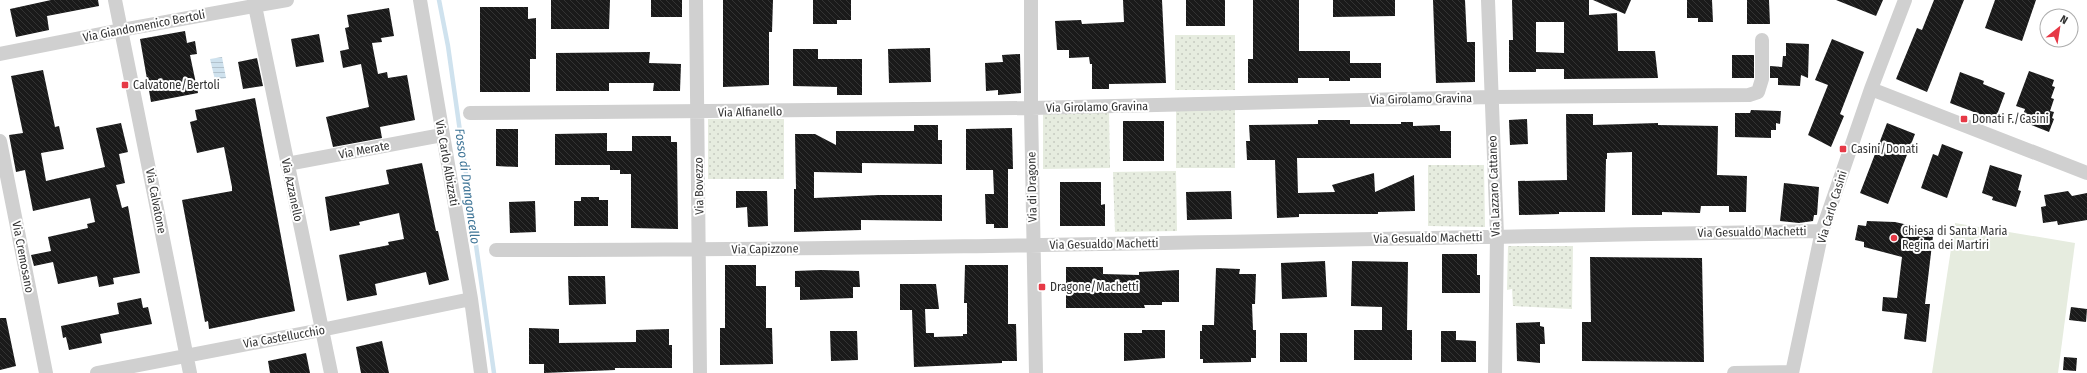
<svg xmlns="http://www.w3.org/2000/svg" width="2087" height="373" font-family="'Fira Sans Condensed',sans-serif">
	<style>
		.grass { fill: url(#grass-dots) }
		.park { fill: #e6ecdf }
		.water { fill: url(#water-rules) }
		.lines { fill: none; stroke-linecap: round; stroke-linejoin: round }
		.stream { stroke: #cfe2ee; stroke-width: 4.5 }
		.building { fill: url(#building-back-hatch); fill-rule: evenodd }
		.minor { stroke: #d0d0d0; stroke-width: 14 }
		.poi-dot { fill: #e63946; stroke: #fff; stroke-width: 1.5 }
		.labels { text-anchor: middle; stroke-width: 4; stroke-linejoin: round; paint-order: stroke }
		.street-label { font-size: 12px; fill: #333; stroke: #fff }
		.poi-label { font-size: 12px; fill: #333; stroke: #fff; text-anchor: start }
		.water-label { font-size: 13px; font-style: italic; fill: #3f7597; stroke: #fff }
	</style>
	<defs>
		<pattern id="grass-dots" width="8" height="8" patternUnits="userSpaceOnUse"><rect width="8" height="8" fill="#e6ecdf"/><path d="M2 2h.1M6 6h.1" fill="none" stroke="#c6cbc0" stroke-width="1.8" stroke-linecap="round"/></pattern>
		<pattern id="water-rules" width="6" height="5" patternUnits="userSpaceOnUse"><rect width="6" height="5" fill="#cfe2ee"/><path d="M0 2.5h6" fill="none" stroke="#b2c2cd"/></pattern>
		<pattern id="building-back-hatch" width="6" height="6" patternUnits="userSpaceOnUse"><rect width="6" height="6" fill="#1a1a1a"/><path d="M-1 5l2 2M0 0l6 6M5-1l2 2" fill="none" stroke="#333"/></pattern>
	</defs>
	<rect width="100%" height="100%" fill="#fff"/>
	<!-- grass -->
	<path class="grass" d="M1175,35H1235V90H1175Z
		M1176,109H1235V168H1176Z
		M1109,111L1110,168L1043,169V112Z
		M708,119H784V179H708Z
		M1428,165H1484L1485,227L1428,226Z
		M1176,171L1177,231L1115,232L1113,172Z
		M1508,246H1573L1572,309L1513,306L1512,289L1507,290Z"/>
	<!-- park -->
	<path class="park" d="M1955,223L2075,243L2058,373H1932Z"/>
	<!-- water -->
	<path class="water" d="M222,57L226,78L215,80L210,59Z"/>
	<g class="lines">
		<!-- stream -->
		<path class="stream" d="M439,0L448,46L494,373"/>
	</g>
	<!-- building -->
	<path class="building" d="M51,0H98L99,6L47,16L49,30L16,37L10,9Z
		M551,0H610L609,29H551Z
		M651,0H682V17H651Z
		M723,0H773L772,32H769V85L723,87Z
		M813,0H851V20H837V24H813Z
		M1123,0H1162L1166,83L1109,84V89H1092V64H1090L1089,57L1069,58V50H1057L1055,21L1081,20L1082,24L1124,22Z
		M1186,0H1225V26H1186Z
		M1253,0H1299V51H1350V63H1381V78H1350V81H1329V78H1298V83H1248V59H1253Z
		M1333,0H1395V16L1333,17Z
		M1433,0H1465L1467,42H1475V82L1436,83Z
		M1512,0H1589V15L1617,13L1618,51H1655L1658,78L1564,79V69H1536V72H1509V40H1513ZM1536,22H1564V53L1536,52Z
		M1593,0H1631L1625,14Z
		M1687,0H1712L1713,22H1698V18H1687Z
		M1747,0H1769L1770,24H1747Z
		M1836,0H1883L1876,16Z
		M1934,0H1964L1927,92L1896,79L1917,28L1922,30Z
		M1995,0H2036L2022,41L1985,28Z
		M480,7H528V19L536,18V59H530V92H480Z
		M389,8L394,36L381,38L382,42L372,43L378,74L387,72L388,78L407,75L415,120L380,127L382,138L333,147L326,117L369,107L361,64L343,68L340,51L349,49L345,28L349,27L347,15Z
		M185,31L187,43L195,41L197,54L190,55L198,93L151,102L140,39Z
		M319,34L324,62L296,67L291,39Z
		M1832,39L1864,52L1840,114L1844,116L1831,147L1808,135L1828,85L1815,80Z
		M1786,43L1809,44L1808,78L1801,75L1800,86L1778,85V78H1770V66L1782,67L1783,56H1786Z
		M930,48L931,82L889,83L888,49Z
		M793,49H818V59H862V95H837V87L793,86Z
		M650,52L649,63L681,64L680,91H653L654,83H609V91H556V53Z
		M1020,54L1021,93L998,95V90L986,91L985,63L1003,62L1002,55Z
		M1732,55H1754V78H1732Z
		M257,58L263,86L243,89L238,62Z
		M43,70L55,127L59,126L64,149L41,153L46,181L105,167L96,128L121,123L128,152L119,154L125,183L116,185L122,208L128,206L140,273L113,278L114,284L99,287L97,276L58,284L53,262L34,266L31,255L51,251L48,237L88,228L87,224L95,222L90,198L33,211L25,170L16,172L9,135L23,133L11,76Z
		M2029,71L2054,80L2052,86L2055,87L2051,98L2054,99L2050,111L2054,112L2052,118L2054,119L2049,132L2021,121L2025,109L2016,106Z
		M1960,72L1984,81L1983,84L2005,93L1995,120L1950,103Z
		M255,98L295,311L209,329L208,321L205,322L182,200L232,191V187L224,147L197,153L190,122L197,120L195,110Z
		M1751,110L1781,111L1780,124L1776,123V130H1771V138L1735,137V113H1750Z
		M1566,114H1593V125L1658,123V125L1718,126L1717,175L1747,176L1746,212H1729V206H1701L1700,213L1662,212V215H1632V152L1607,153V159H1606L1605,212H1559V214L1519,215L1518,181L1567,180Z
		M1527,119L1528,144L1510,145L1509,120Z
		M1318,120H1350V124H1401V122H1413V126L1440,125V131H1451V158H1297L1298,193L1335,192L1332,185L1374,173L1375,192L1414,175L1415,211L1378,212V214H1299V217L1277,218L1275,160H1247L1246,141H1250L1249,125L1318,124Z
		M1123,121H1164V161H1123Z
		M1887,123L1915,134L1888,204L1860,193Z
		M914,125H938V140H942V164L862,163V173L814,172V198L879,195H942V221L861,220V230L794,232V189H796L795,134H815L836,145V131H914Z
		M1012,128L1013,169H1008V228H994V224H986L985,194H994L993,170H966V129Z
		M496,129H518V167L496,166Z
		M607,133V151H632V136H671V142H677L678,229L631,228V174H620V170H610V165H555V134Z
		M1942,144L1963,152L1947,198L1921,188L1933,154L1938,156Z
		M422,163L436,231H438L449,280L429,285L426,272L375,284L377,295L347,301L339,255L389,245L388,242L404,239L399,213L359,222L360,225L330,231L325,197L389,184L386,170Z
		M1990,165L2022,175L2018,190L2021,191L2016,207L1992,200L1993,197L1982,193Z
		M1060,182H1101V205L1105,204V226H1060Z
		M1784,183L1819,187L1817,215H1814L1813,221L1799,223L1780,221Z
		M736,191H767L768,226L748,227L747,207L736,208Z
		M1231,191L1232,219L1187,220L1186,192Z
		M2068,191L2072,196L2087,193V220L2058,225L2057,221L2043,223L2041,207L2046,206L2044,195Z
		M581,197H599V200H608V226H574V201H581Z
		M535,201L536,232L510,233L509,202Z
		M1867,221L1895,222L1926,229V234L1933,236L1925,304H1930L1926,342L1904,339L1907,314L1882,311L1883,297L1897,298L1902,257L1864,247V242L1855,240L1858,225L1866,226Z
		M1442,254H1477V275H1480V293H1442Z
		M1590,257L1702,258L1704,362L1582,361V322H1591Z
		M1325,261L1327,297L1282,299L1281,263Z
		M1352,261L1408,262L1407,330H1412V360H1354V330H1382V307L1351,306Z
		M725,265H756V286H766V328H772L773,364L720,365V328H725Z
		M965,265H1008V324H1016L1017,361H1002V363L914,367L912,310H900V284H936L939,309H925L926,333H934V337L963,336V334H967V303H964Z
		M1066,267H1103V274L1139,275V272L1179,270V302H1162V305H1144L1145,308H1066Z
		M1216,268L1240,269L1239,274H1256L1255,304H1252L1253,330H1256V358H1251V362L1203,363V359H1200V331H1202V325H1214Z
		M821,270L859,271L860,287H853V298L800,300V287H795V271Z
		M568,276H605L606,304L569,305Z
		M141,298L143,308L148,307L152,324L100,334L102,343L69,350L66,337L63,338L61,326L119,314L117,303Z
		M2071,307L2087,309L2086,322L2069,320Z
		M0,318H6L16,366L0,370Z
		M1540,322V326L1544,327L1545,344H1540V363L1517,361L1516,323Z
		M529,328L559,329V343L636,342V330L669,329V345H672V368H615V370L544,373V364H529Z
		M1142,330H1165V358L1124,361V333H1142Z
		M830,331H857L858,360L831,361Z
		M1441,331H1456V340L1476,341V362H1441Z
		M1280,333H1307V362H1280Z
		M382,341L389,373H361L356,347Z
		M306,353L310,373H270L268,361Z
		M2064,357L2077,358L2076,371L2063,370Z"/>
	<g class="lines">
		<!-- minor -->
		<path class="minor" d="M115,0L190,373
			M420,0L471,299L481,373
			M696,0L700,373
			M1031,0V108L1036,373
			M1488,0L1497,236L1495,373
			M255,6L331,373
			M0,54L121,30L287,0
			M1871,89L2087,173
			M470,113L1031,108L1491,97L1749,95L1758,92L1762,79V40
			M0,141L46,373
			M287,164L442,135
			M496,250C938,250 1380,238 1822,231
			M97,373L321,330L471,299
			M1734,373L1792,372
			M1792,373L1822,231L1871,89L1905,0"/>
	</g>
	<!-- markers -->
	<g class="poi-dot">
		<rect x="121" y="81" width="8" height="8" rx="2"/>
		<rect x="1960" y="115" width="8" height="8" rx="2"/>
		<rect x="1839" y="145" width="8" height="8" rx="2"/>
		<circle cx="1894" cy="238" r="4"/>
		<rect x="1038" y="283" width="8" height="8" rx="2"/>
	</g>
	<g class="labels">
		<!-- street labels -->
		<g class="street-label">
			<text transform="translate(144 26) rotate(-11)" y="4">Via Giandomenico Bertoli</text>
			<text transform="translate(1421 99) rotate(-1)" y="4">Via Girolamo Gravina</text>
			<text transform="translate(1097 107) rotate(-1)" y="4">Via Girolamo Gravina</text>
			<text transform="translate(750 112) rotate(-1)" y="4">Via Alfianello</text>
			<text transform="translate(364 150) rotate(-11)" y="4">Via Merate</text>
			<text transform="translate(447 163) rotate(80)" y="4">Via Carlo Albizzati</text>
			<text transform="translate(699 186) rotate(-91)" y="4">Via Bovezzo</text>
			<text transform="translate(1494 186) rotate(-92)" y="4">Via Lazzaro Cattaneo</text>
			<text transform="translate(1032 187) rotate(-91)" y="4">Via di Dragone</text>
			<text transform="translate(292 190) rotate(78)" y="4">Via Azzanello</text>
			<text transform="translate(156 201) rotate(79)" y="4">Via Calvatone</text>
			<text transform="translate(1832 207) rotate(-73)" y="4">Via Carlo Casini</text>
			<text transform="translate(1752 232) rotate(-1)" y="4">Via Gesualdo Machetti</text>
			<text transform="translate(1428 238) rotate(-1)" y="4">Via Gesualdo Machetti</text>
			<text transform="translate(1104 244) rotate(-1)" y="4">Via Gesualdo Machetti</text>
			<text transform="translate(765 249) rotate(-1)" y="4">Via Capizzone</text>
			<text transform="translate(23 257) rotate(79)" y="4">Via Cremosano</text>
			<text transform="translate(284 337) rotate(-10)" y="4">Via Castellucchio</text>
		</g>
		<!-- poi labels -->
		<g class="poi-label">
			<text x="133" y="89">Calvatone/Bertoli</text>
			<text x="1972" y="123">Donati F./Casini</text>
			<text x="1851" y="153">Casini/Donati</text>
			<text x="1902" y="235">Chiesa di Santa Maria<tspan x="1902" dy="14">Regina dei Martiri</tspan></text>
			<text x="1050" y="291">Dragone/Machetti</text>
		</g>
		<!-- water labels -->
		<g class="water-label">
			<text transform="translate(468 186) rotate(82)" y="5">Fosso di Drangoncello</text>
		</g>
	</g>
	<!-- north arrow -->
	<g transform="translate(2059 28) rotate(30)"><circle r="19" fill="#ffffff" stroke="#adadad"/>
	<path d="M0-3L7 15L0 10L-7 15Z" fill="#e63946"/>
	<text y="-6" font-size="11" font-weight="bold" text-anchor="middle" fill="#333333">N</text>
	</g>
</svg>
